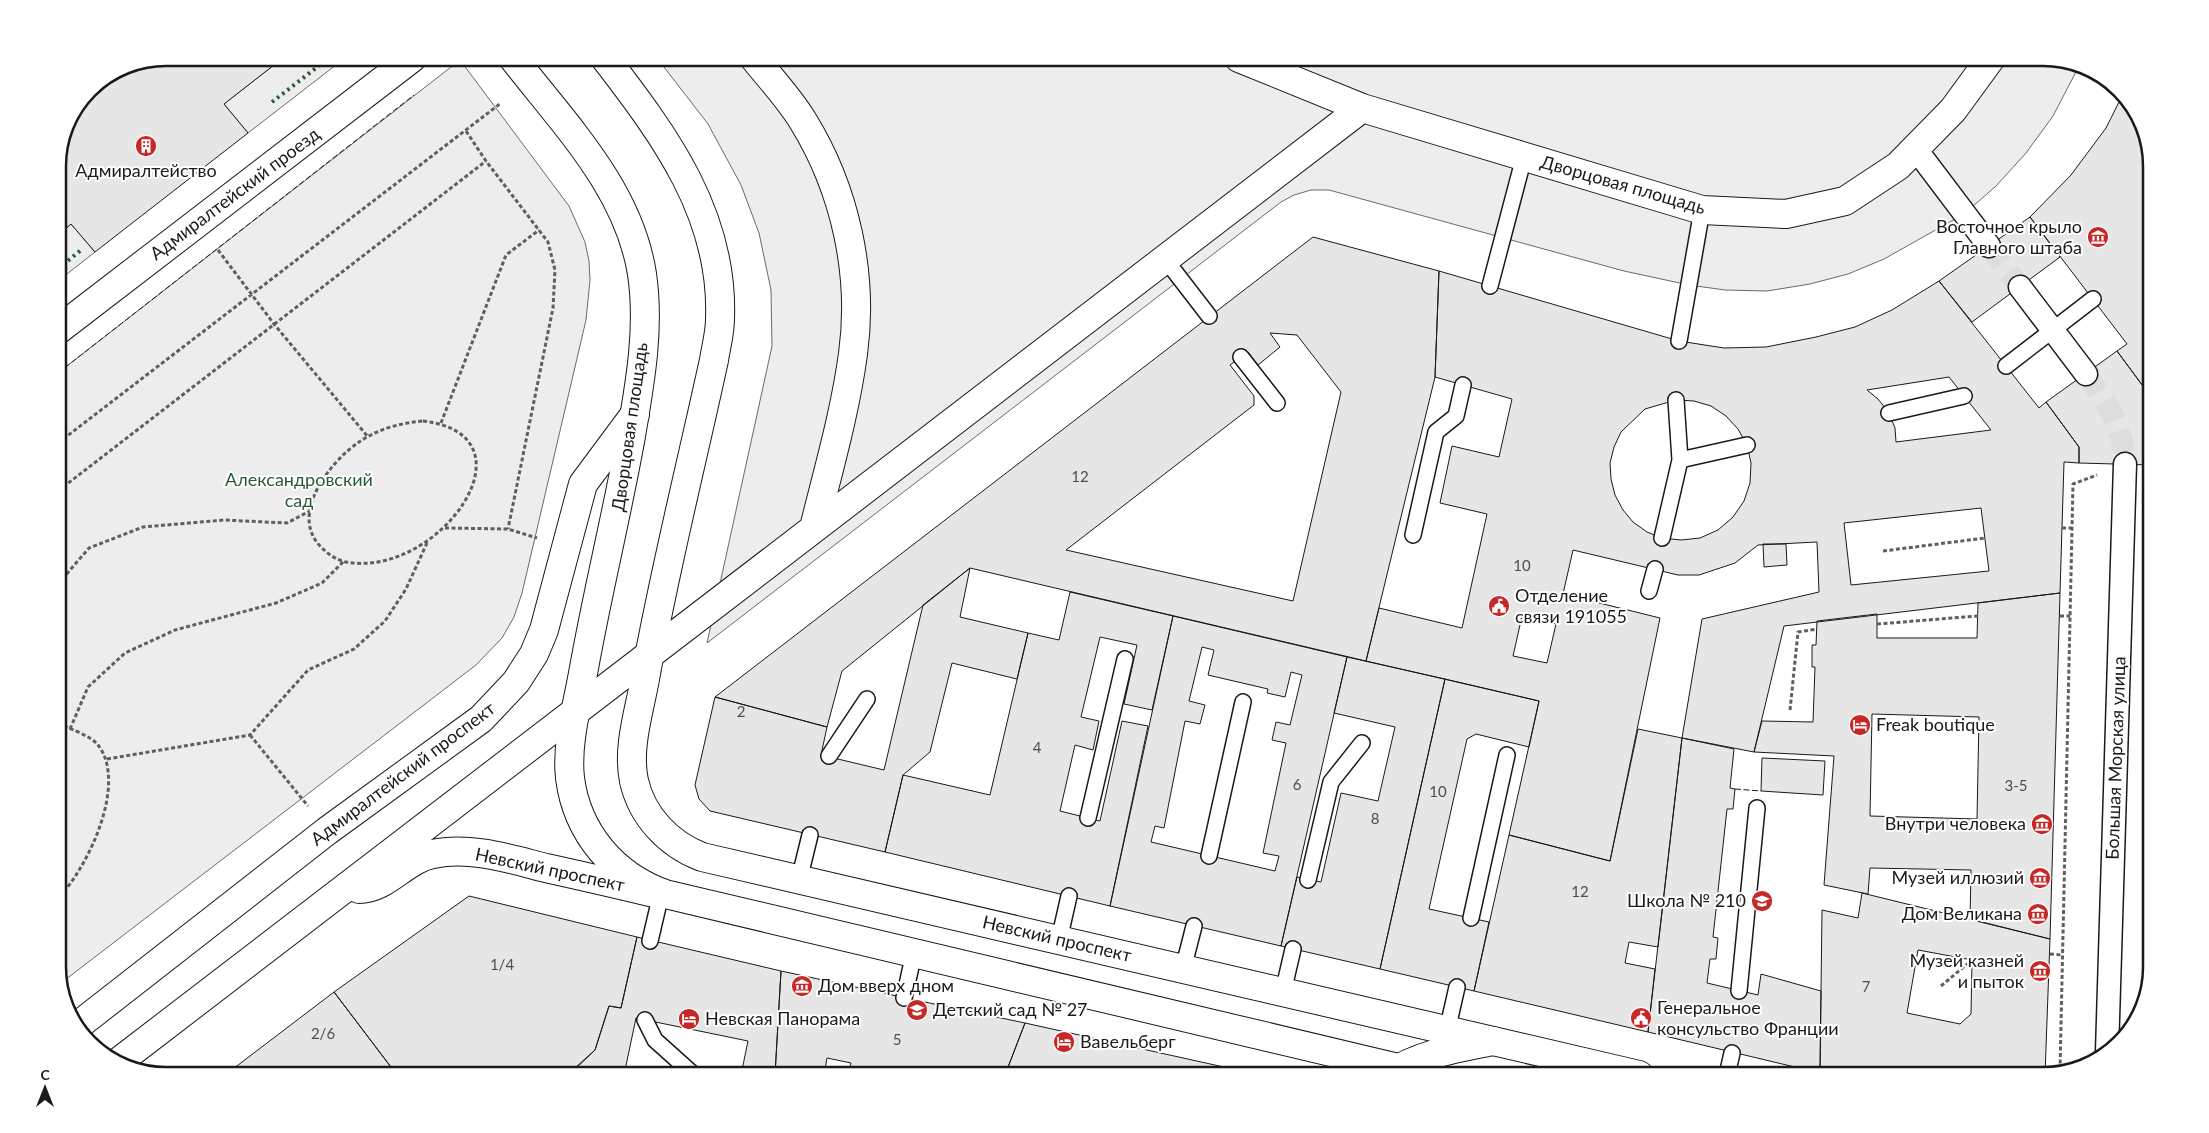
<svg xmlns="http://www.w3.org/2000/svg" width="2209" height="1133" font-family="Lato,sans-serif">
	<style>
		.built { fill: #ededed; stroke: #6a6a6a }
		.building { fill: #e6e6e6; stroke: #1a1a1a; fill-rule: evenodd }
		.lines { fill: none; stroke-linecap: round; stroke-linejoin: round }
		.pedestrian-tunnel { stroke: #ddd; stroke-width: 22; stroke-dasharray: 22 11; stroke-linecap: butt }
		.service-casing { stroke: #1a1a1a; stroke-width: 18 }
		.pedestrian-casing { stroke: #1a1a1a; stroke-width: 25 }
		.minor-casing { stroke: #1a1a1a; stroke-width: 30 }
		.tertiary-casing { stroke: #1a1a1a; stroke-width: 30 }
		.secondary-casing { stroke: #1a1a1a; stroke-width: 30 }
		.primary-casing { stroke: #1a1a1a; stroke-width: 30 }
		.path { stroke: #5f5f5f; stroke-width: 3; stroke-dasharray: 4 2.5; stroke-linecap: butt }
		.service { stroke: #fff; stroke-width: 15 }
		.pedestrian { stroke: #fff; stroke-width: 22 }
		.minor { stroke: #fff; stroke-width: 28 }
		.tertiary { stroke: #fff; stroke-width: 28 }
		.secondary { stroke: #fff; stroke-width: 28 }
		.primary { stroke: #fff; stroke-width: 28 }
		.hedge { stroke: #2b5a34; stroke-width: 4; stroke-dasharray: 2.5 4; stroke-linecap: butt }
		.fence { stroke: #1a1a1a; stroke-width: 1; stroke-dasharray: 6 2.5; stroke-linecap: butt }
		.labels { text-anchor: middle; stroke-width: 4; stroke-linejoin: round; paint-order: stroke }
		.number-label { font-size: 15px; fill: #4d4d4d }
		.poi-label { font-size: 18px; fill: #1a1a1a; stroke: #fff; text-anchor: start }
		.street-label { font-size: 18px; fill: #1a1a1a; stroke: #fff }
		.park-label { font-size: 18px; fill: #2b5a34; stroke: #fff }
		.rim { fill: none; stroke: #1a1a1a; stroke-width: 2.5 }
	</style>
	<rect width="100%" height="100%" fill="#fff"/>
	<!-- built -->
	<path class="built" d="M283,58H345L248,133L224,104Z
		M657,58H2043L2079,66L2053,116L2026,153L1996,186L1964,214L1884,259L1848,274L1810,284L1767,291L1725,290L1689,285L1624,271L1329,190H1311L1294,195L1281,202L707,643L772,346L771,290L759,233L741,185L708,124Z
		M460,60L569,206L585,242L589,261L590,280L586,320L522,593L514,617L502,638L476,665L61,983L58,974V373Z
		M71,224L95,252L58,281V235Z"/>
	<!-- building -->
	<path class="building" d="M166,58H283L224,104L248,133L95,252L71,224L58,235V159L69,118L77,106L131,64Z
		M2122,96L2133,106L2151,159V397L2117,351L2127,344L2030,217L2071,175L2106,128Z
		M2030,217L2060,257L1972,322L1939,281Z
		M1313,237L1439,271L1435,377L1366,661L970,568L842,671L827,727L715,697ZM1270,333L1297,335L1341,392L1293,601L1066,550L1254,405V396L1230,365L1248,352L1258,365L1280,347Z
		M1439,271L1679,341L1724,348L1766,347L1816,337L1855,327L1892,310L1939,281L2039,408L2046,402L2079,447V463L2064,462L2060,593L1784,626L1754,752L1682,738L1702,619L1819,592L1817,542L1758,545L1735,563L1699,575H1678L1573,550L1563,594L1660,618L1610,861L1509,835L1539,701L1366,661L1379,608L1462,628L1487,514L1440,503L1452,446L1499,457L1512,399L1435,377ZM1949,377L1991,430L1896,442L1895,428L1889,413L1878,399L1867,390ZM1676,400L1694,401L1711,406L1726,416L1738,429L1747,445L1751,463L1750,483L1744,501L1733,517L1718,530L1700,538L1681,540L1662,538L1647,532L1633,522L1623,510L1615,495L1611,479L1610,463L1614,447L1621,432L1645,409ZM1981,508L1989,571L1851,585L1844,523ZM1522,616L1556,624L1547,663L1513,656Z
		M2117,351L2151,397V465L2079,463V447L2046,402Z
		M1763,544H1786L1787,565L1764,567Z
		M970,568L960,617L1028,633L1017,679L952,663L930,752L903,775L885,852L710,811L699,799L695,785L715,697L827,727L821,755L884,770L923,605Z
		M1070,592L1173,616L1152,710L1124,704L1137,645L1100,637L1081,717L1099,721L1093,750L1075,745L1060,811L1100,821L1122,721L1148,726L1110,906L885,852L903,775L990,795L1028,633L1059,640Z
		M2060,593L2050,939L1970,919L1971,870L1870,868L1868,894L1824,885L1834,756L1754,752L1762,721L1813,722L1815,667H1812V645H1816L1817,621L1877,614V638H1977L1978,603ZM1872,714L1979,717L1977,819L1870,816Z
		M1173,616L1347,657L1281,946L1110,906ZM1202,647L1214,650L1208,675L1268,689L1267,693L1285,697L1291,672L1302,675L1290,725L1276,722L1272,740L1286,743L1263,853L1279,856L1275,871L1151,842L1155,826L1164,828L1185,721L1200,724L1205,705L1189,701Z
		M1347,657L1445,679L1380,969L1281,946L1297,877L1321,882L1341,793L1378,801L1395,727L1334,713Z
		M1445,679L1539,701L1529,747L1476,734L1467,739L1429,909L1489,922L1474,991L1380,969Z
		M1638,729L1682,738L1658,947L1629,942L1625,963L1655,969L1648,1032L1474,991L1509,835L1610,861Z
		M1682,738L1734,749L1730,788L1735,789L1733,809H1727L1713,937L1718,938L1717,948L1716,959H1710L1707,983L1758,995L1761,974L1821,991L1820,1073L1648,1032Z
		M1762,758L1825,761L1823,795L1761,791Z
		M1862,893L2050,939L2045,1075H1829L1820,1073L1822,910L1858,918ZM1918,950L1972,960L1971,1014L1960,1024L1907,1013Z
		M469,896L637,937L621,1008L609,1006L595,1050L567,1075H397L334,992Z
		M637,937L781,971L775,1075H741L748,1041L636,1018L624,1075H569L595,1050L609,1006L621,1008Z
		M781,971L920,1001L1025,1023L1005,1075H848L851,1063L827,1058L824,1075H775Z
		M334,992L397,1075H225Z
		M1025,1023L1260,1075H1005Z"/>
	<g class="lines">
		<!-- pedestrian-tunnel -->
		<path class="pedestrian-tunnel" d="M1989,246L2020,287
			M2086,374C2109,408 2122,422 2125,464"/>
		<!-- service casing -->
		<g class="service-casing">
			<path id="service" d="M1165,259L1209,316
				M1490,286L1524,157
				M1679,341L1702,210
				M1241,357L1277,403
				M2006,366L2093,299
				M1889,413L1964,396
				M1680,460L1747,445
				M1413,535L1436,432L1456,416L1463,385
				M1662,538L1680,460L1676,400
				M1649,591L1655,569
				M829,756L867,699
				M1088,818L1125,659
				M1209,856L1243,702
				M799,880L810,835
				M1308,880L1331,782L1362,743
				M1471,918L1507,755
				M1059,940L1069,896
				M650,941L661,894
				M1183,969L1194,926
				M1739,991L1757,808
				M1283,992L1293,949
				M904,998L914,953
				M645,1020L655,1040L694,1075
				M1447,1031L1457,987
				M1727,1075L1732,1053"/>
		</g>
		<!-- pedestrian casing -->
		<g class="pedestrian-casing">
			<path id="pedestrian" d="M1915,148L1989,246
				M2020,287L2086,374
				M2107,1052L2125,464"/>
		</g>
		<!-- minor casing -->
		<g class="minor-casing">
			<path id="minor" d="M754,58C770,78 789,98 803,121C845,189 864,274 853,354C845,413 828,471 814,528
				M1239,58L1362,108L1702,210L1786,214L1845,201L1898,166L1953,110L1991,58
				M58,330L412,58
				M649,655L1362,108"/>
		</g>
		<!-- tertiary casing -->
		<g class="tertiary-casing">
			<path id="tertiary" d="M1388,1075C1419,1054 1458,1048 1493,1041"/>
		</g>
		<!-- secondary casing -->
		<g class="secondary-casing">
			<path id="secondary" d="M359,889C387,889 405,859 433,854C470,846 510,859 546,868C582,876 618,884 654,893
				M76,1027L327,831L481,719L516,682L534,654L544,630L583,484L635,414
				M117,1063L649,655"/>
		</g>
		<!-- primary casing -->
		<g class="primary-casing">
			<path id="primary" d="M513,58C564,124 629,189 642,274C650,328 640,383 631,436C617,514 598,590 584,668C578,703 566,742 570,778C577,833 614,876 665,894L1428,1075
				M605,58C665,136 724,215 720,319C720,333 716,347 714,360C691,466 664,572 645,679C639,712 627,748 634,781C642,816 668,844 702,857L1639,1075"/>
		</g>
		<!-- path -->
		<path class="path" d="M466,131L486,161L548,242L555,270L553,308L508,529
			M218,250L274,324L368,437
			M423,421C541,435 439,579 346,562C336,560 328,554 321,547C288,514 331,461 359,442C378,429 400,423 423,421Z
			M441,423L506,255L539,230
			M58,443L501,103
			M58,491L486,161
			M445,528L508,529L537,538
			M2062,528H2072
			M1883,551L1985,538
			M58,584L89,548L143,527L224,520L287,523L310,511
			M2060,616H2070
			M1877,624L1978,616
			M1790,710L1798,632L1817,629
			M58,723C69,729 90,735 98,745C128,783 88,868 58,898
			M70,729L88,687L125,653L175,630L276,603L322,583L344,561
			M250,735L308,806
			M107,759L250,735L308,670L354,649L385,621L406,589L427,543
			M2050,954L2062,955
			M1941,986L1972,960
			M2060,1070L2073,484L2097,475"/>
		<!-- service -->
		<use href="#service" class="service"/>
		<!-- pedestrian -->
		<use href="#pedestrian" class="pedestrian"/>
		<!-- minor -->
		<use href="#minor" class="minor"/>
		<!-- tertiary -->
		<use href="#tertiary" class="tertiary"/>
		<!-- secondary -->
		<use href="#secondary" class="secondary"/>
		<!-- primary -->
		<use href="#primary" class="primary"/>
		<!-- hedge -->
		<path class="hedge" d="M272,102L329,58
			M58,269L81,250"/>
		<!-- fence -->
		<path class="fence" d="M58,373L414,95
			M1735,789L1761,791"/>
	</g>
	<!-- icons -->
	<defs>
		<g id="building-disc" transform="scale(1.125)"><circle r="9.5" fill="#c62828" stroke="#fff"/><path d="M-4-6H4V6H1V3H-1V6H-4ZM-2.5-4.3h1.7v1.8h-1.7ZM.8-4.3h1.7v1.8H.8ZM-2.5-1h1.7V.8h-1.7ZM.8-1h1.7V.8H.8Z" fill="#fff"/></g>
		<g id="museum-disc" transform="scale(1.125)"><circle r="9.5" fill="#c62828" stroke="#fff"/><path d="M0-6L6-3V-2H-6V-3ZM-5-1h2V3h-2ZM-1-1h2V3h-2ZM3-1h2V3H3ZM-6 4H6V6H-6Z" fill="#fff"/></g>
		<g id="civic-disc" transform="scale(1.125)"><circle r="9.5" fill="#c62828" stroke="#fff"/><path d="M-.6-6.5H3V-4.5H.6V-3L4-1V1h2V6H-6V1h2V-1L-.6-3ZM-1.2 2.5V6h2.4V2.5Z" fill="#fff"/></g>
		<g id="hotel-disc" transform="scale(1.125)"><circle r="9.5" fill="#c62828" stroke="#fff"/><path d="M-6-4.5h1.5V1H6V5H4.5V3h-9V5H-6ZM-4 0a1.8 1.8 0 1 1 3.6 0ZM.5 0V-2.5h3Q6-2.5 6 0Z" fill="#fff"/></g>
		<g id="school-disc" transform="scale(1.125)"><circle r="9.5" fill="#c62828" stroke="#fff"/><path d="M0-5L7-2L0 1L-7-2ZM-4 1L0 2.5L4 1V4Q0 6-4 4Z" fill="#fff"/></g>
	</defs>
	<g fill-rule="evenodd">
		<use href="#building-disc" x="146" y="146"/>
		<use href="#museum-disc" x="2098" y="237"/>
		<use href="#civic-disc" x="1499" y="606"/>
		<use href="#hotel-disc" x="1860" y="725"/>
		<use href="#museum-disc" x="2042" y="824"/>
		<use href="#museum-disc" x="2040" y="878"/>
		<use href="#school-disc" x="1762" y="901"/>
		<use href="#museum-disc" x="2038" y="914"/>
		<use href="#museum-disc" x="2040" y="971"/>
		<use href="#museum-disc" x="802" y="986"/>
		<use href="#school-disc" x="917" y="1010"/>
		<use href="#civic-disc" x="1641" y="1018"/>
		<use href="#hotel-disc" x="689" y="1019"/>
		<use href="#hotel-disc" x="1064" y="1042"/>
	</g>
	<g class="labels">
		<!-- number labels -->
		<g class="number-label">
			<text x="1080" y="482">12</text>
			<text x="1522" y="571">10</text>
			<text x="741" y="717">2</text>
			<text x="1037" y="753">4</text>
			<text x="1297" y="790">6</text>
			<text x="2016" y="791">3-5</text>
			<text x="1438" y="797">10</text>
			<text x="1375" y="824">8</text>
			<text x="1580" y="897">12</text>
			<text x="502" y="970">1/4</text>
			<text x="1866" y="992">7</text>
			<text x="323" y="1039">2/6</text>
			<text x="897" y="1045">5</text>
		</g>
		<!-- poi labels -->
		<g class="poi-label">
			<text x="146" y="177" text-anchor="middle">Адмиралтейство</text>
			<text x="2082" y="233" text-anchor="end">Восточное крыло<tspan x="2082" dy="21">Главного штаба</tspan></text>
			<text x="1515" y="602">Отделение<tspan x="1515" dy="21">связи 191055</tspan></text>
			<text x="1876" y="731">Freak boutique</text>
			<text x="2026" y="830" text-anchor="end">Внутри человека</text>
			<text x="2024" y="884" text-anchor="end">Музей иллюзий</text>
			<text x="1746" y="907" text-anchor="end">Школа № 210</text>
			<text x="2022" y="920" text-anchor="end">Дом Великана</text>
			<text x="2024" y="967" text-anchor="end">Музей казней<tspan x="2024" dy="21">и пыток</tspan></text>
			<text x="818" y="992">Дом вверх дном</text>
			<text x="1657" y="1014">Генеральное<tspan x="1657" dy="21">консульство Франции</tspan></text>
			<text x="933" y="1016">Детский сад № 27</text>
			<text x="705" y="1025">Невская Панорама</text>
			<text x="1080" y="1048">Вавельберг</text>
		</g>
		<!-- street labels -->
		<g class="street-label">
			<text transform="translate(1623 185) rotate(16)" y="6">Дворцовая площадь</text>
			<text transform="translate(235 194) rotate(-37)" y="6">Адмиралтейский проезд</text>
			<text transform="translate(630 427) rotate(-82)" y="6">Дворцовая площадь</text>
			<text transform="translate(2116 758) rotate(-88)" y="6">Большая Морская улица</text>
			<text transform="translate(403 774) rotate(-37)" y="6">Адмиралтейский проспект</text>
			<text transform="translate(550 870) rotate(12)" y="6">Невский проспект</text>
			<text transform="translate(1057 939) rotate(13)" y="6">Невский проспект</text>
		</g>
		<!-- park labels -->
		<g class="park-label">
			<text x="299" y="486">Александровский<tspan x="299" dy="21">сад</tspan></text>
		</g>
	</g>
	<!-- crop -->
	<path d="M0 0H2209V1133H0ZM166 66H2043A100 100 0 0 1 2143 166V967A100 100 0 0 1 2043 1067H166A100 100 0 0 1 66 967V166A100 100 0 0 1 166 66Z" fill="#fff" fill-rule="evenodd"/>
	<path class="rim" d="M166 66H2043A100 100 0 0 1 2143 166V967A100 100 0 0 1 2043 1067H166A100 100 0 0 1 66 967V166A100 100 0 0 1 166 66Z"/>
	<!-- north arrow -->
	<g transform="translate(45 1088)" stroke="#ffffff" stroke-width="4" paint-order="stroke">
	<path d="M0-4L9 19L0 12L-9 19Z" fill="#1a1a1a"/>
	<text y="-8" font-size="14" font-weight="bold" text-anchor="middle" fill="#1a1a1a">С</text>
	</g>
</svg>
